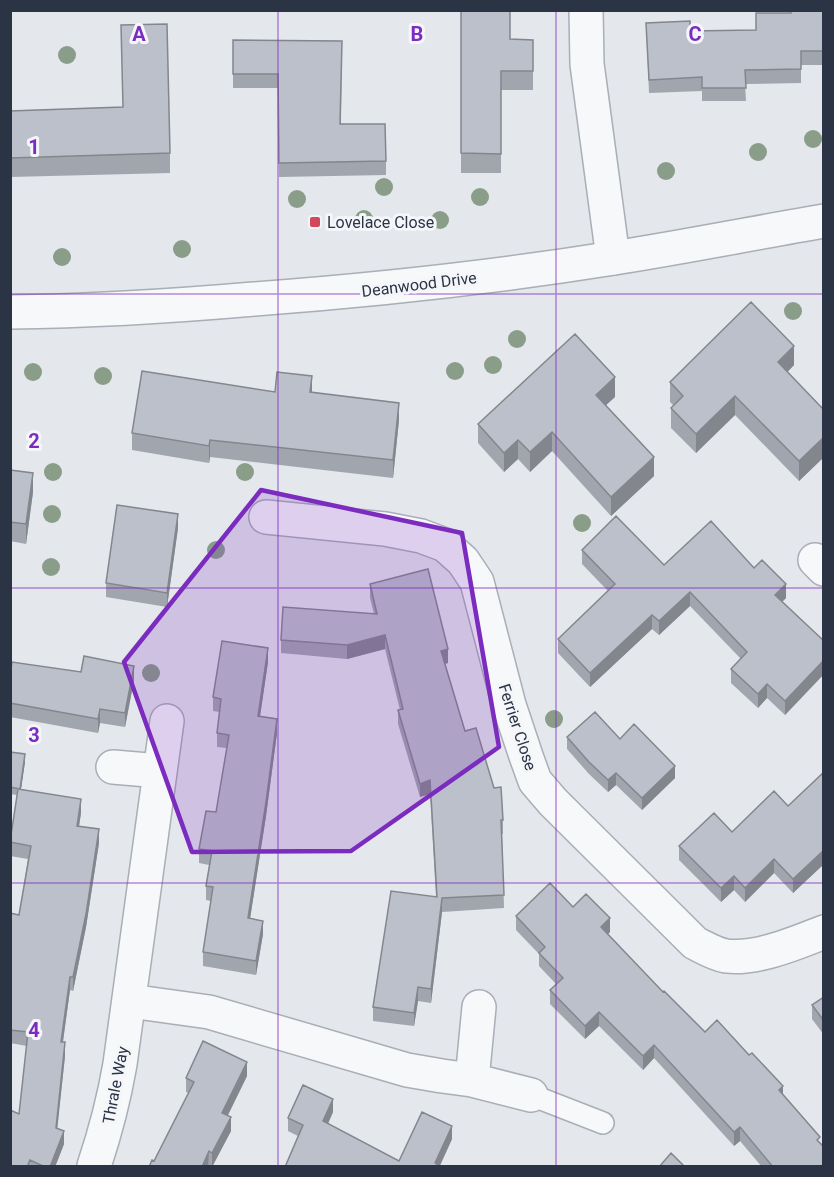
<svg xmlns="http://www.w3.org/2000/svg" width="834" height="1177" font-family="Roboto,sans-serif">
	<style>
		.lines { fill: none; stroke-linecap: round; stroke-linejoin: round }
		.service-casing { stroke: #a9aeb7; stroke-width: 24 }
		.minor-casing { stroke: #a9aeb7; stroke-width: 36 }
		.tertiary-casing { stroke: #a9aeb7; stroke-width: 36 }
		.service { stroke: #f7f8fa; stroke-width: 21 }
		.minor { stroke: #f7f8fa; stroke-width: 33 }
		.tertiary { stroke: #f7f8fa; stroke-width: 33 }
		.tree { fill: #899d89 }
		.wall { fill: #a1a5ae }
		.shaded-wall { fill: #83868d }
		.building { fill: #bbc0ca; stroke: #83868d; stroke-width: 1.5 }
		.marked { fill: #7b2cbf; fill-opacity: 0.2; stroke: #7b2cbf; stroke-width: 4.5; stroke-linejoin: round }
		.grid { fill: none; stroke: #7b2cbf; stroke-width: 1.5; stroke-opacity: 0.55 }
		.poi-dot { fill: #d1495b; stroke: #f4f6f9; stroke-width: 2 }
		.labels { text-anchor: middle; stroke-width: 6; stroke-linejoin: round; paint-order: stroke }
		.poi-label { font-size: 16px; fill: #2b3445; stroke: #f4f6f9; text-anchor: start }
		.street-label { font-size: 16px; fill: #2b3445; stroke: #f4f6f9 }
		.grid-label { font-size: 20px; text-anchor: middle; font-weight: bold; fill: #7b2cbf; stroke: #f4f6f9; stroke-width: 6; stroke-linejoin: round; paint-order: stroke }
	</style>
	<rect width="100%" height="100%" fill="#e4e7ec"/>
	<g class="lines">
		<!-- service casing -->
		<g class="service-casing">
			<path id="service" d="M531,1095L603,1123"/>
		</g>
		<!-- minor casing -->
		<g class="minor-casing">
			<path id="minor" d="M586,10L587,64L613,258
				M266,517L385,529L421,536L445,545L463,561L477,582L509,705L526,756L535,781L553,802L695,943C705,948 715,954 726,956C756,960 796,943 824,932
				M815,560L824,569
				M113,767L160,771
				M130,1001L209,1012L407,1070L442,1076L472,1080L531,1095
				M472,1080L479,1007
				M94,1166C105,1133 114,1099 120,1064L167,721"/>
		</g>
		<!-- tertiary casing -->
		<g class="tertiary-casing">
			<path id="tertiary" d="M10,312C92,311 173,306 254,299C375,290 495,277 614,258C684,247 754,233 824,221"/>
		</g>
		<!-- service -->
		<use href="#service" class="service"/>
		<!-- minor -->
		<use href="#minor" class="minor"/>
		<!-- tertiary -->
		<use href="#tertiary" class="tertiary"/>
	</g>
	<!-- trees -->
	<g class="tree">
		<circle cx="67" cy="55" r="9"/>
		<circle cx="813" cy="139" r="9"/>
		<circle cx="758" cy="152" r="9"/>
		<circle cx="666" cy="171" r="9"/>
		<circle cx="384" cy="187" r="9"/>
		<circle cx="480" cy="197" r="9"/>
		<circle cx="297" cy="199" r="9"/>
		<circle cx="364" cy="219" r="9"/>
		<circle cx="440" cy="220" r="9"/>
		<circle cx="182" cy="249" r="9"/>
		<circle cx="62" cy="257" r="9"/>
		<circle cx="793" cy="311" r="9"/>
		<circle cx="517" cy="339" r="9"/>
		<circle cx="493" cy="365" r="9"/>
		<circle cx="455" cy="371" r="9"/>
		<circle cx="33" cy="372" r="9"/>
		<circle cx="103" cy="376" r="9"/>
		<circle cx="53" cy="472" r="9"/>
		<circle cx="245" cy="472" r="9"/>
		<circle cx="52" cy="514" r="9"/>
		<circle cx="582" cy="523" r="9"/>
		<circle cx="216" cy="550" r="9"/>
		<circle cx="51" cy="567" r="9"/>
		<circle cx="151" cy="673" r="9"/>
		<circle cx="554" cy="719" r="9"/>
	</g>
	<!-- wall -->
	<path class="wall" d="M461,10L510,39L533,40V90H501V173H461Z
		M824,10V65H801V83L745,84L746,101H702V91L649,93L646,23L690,31L756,30L791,13Z
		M121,25L170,153V173L10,177V111L123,107Z
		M233,40L342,41L341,124L386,161V175L279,177L278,88H233Z
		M794,365L787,372L824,410V457L799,481L735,415L696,453L671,428V408L674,406L670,402V382Z
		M275,392L312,393L399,420L393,478L210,457L209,463L132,450V433Z
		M615,397L606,405L654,476L611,516L552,451L530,472L518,459L504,472L478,443V424Z
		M10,470L33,492L26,544L10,541Z
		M178,528L167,607L106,597V583Z
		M582,550L664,565L754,568L786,598L782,601L824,641V674L785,715L767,698L758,708L731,683V669L741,659L690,606L659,635L652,629L590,687L558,653V639L608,591L582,564Z
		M370,584L448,663L445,664L465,731L503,820V834H502L504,908L442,912L431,1003L418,1001L414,1026L373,1021V1007L436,897L430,794L420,797L398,724V710H400L385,649L347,659L281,653V640L374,614L370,598Z
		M268,662L260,716L277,733L266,816L250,918L263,934L256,975L203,966V952L211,901L206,900V886L209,865L199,863V849L216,812L227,748L217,747V733L220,712L213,711V697Z
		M10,675L134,680L125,727L100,723L98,733L10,717Z
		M567,737L620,739L675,778L642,810L616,785L608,792L589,774L567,749Z
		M10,752L25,762L21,789L81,813L79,826L99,843L86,927L73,991L70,990L63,1042L65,1056L57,1128L64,1144L55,1167H10L19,1114L27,1046L10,1043V913L19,915L28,859L10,856V842L17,795L10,794Z
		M824,772V864L793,893L774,873L745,902L734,890L721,902L679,860V846L732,832L788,806Z
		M573,907L610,932L608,934L663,992L705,1032L783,1095L820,1143L824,1167H762L740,1141L734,1146L654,1058L643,1070L599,1026L585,1039L550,1004V990L556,984L539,966V954L516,930V916Z
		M824,997V1035L812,1019V1005Z
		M247,1076L228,1115L231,1131L212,1167L209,1165L208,1167H149L154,1161L189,1093L186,1092V1078Z
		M333,1112L328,1124L399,1161L452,1139L440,1166L285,1167L298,1136L288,1131V1118Z"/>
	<!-- shaded-wall -->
	<path class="shaded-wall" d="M794,346V365L778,382V362Z
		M312,376V394L310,392Z
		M615,377V397L596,414V395Z
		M735,396V415L696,453V434Z
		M399,403V420L393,478V460Z
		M552,432V451L530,472V452Z
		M824,437V457L799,481V461Z
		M210,440V457L209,463V446Z
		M518,440V459L504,472V453Z
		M654,457V476L611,516V497Z
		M33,473V492L26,544V524Z
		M178,514V528L167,607V593Z
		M786,584V598L775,609V595Z
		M690,592V606L659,635V621Z
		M652,615V629L590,687V673Z
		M385,635V649L347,659V645Z
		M268,648V662L258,730V716Z
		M448,649V663L441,665V651Z
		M824,660V674L785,715V701Z
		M134,666V680L125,727V713Z
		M767,684V698L758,708V694Z
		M100,709V723L98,733V719Z
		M277,719V733L266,816L248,932V918Z
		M25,754V762L20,796V789Z
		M675,766V778L642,810V798Z
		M616,773V785L608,792V780Z
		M430,780V794L420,797V784Z
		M81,799V813L77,839V826Z
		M99,829V843L86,927L73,991V977Z
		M824,850V864L793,893V879Z
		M774,859V873L745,902V888Z
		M734,876V890L721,902V888Z
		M442,898V912L431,1003V989Z
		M610,918V932L601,941V927Z
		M263,921V934L256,975V961Z
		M70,977V990L61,1055V1042Z
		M418,987V1001L414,1026V1013Z
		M599,1012V1026L585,1039V1026Z
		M65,1042V1056L56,1141V1128Z
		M654,1045V1058L643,1070V1056Z
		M247,1062V1076L222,1127V1113Z
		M783,1086V1100L779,1090Z
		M333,1099V1112L323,1134V1121Z
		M231,1117V1131L212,1167V1153Z
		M452,1126V1139L439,1167L435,1163Z
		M740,1127V1141L734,1146V1132Z
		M64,1131V1144L55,1167H50Z
		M209,1151L208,1167H202Z"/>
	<!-- building -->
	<path class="building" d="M461,10H510V39L533,40V71H501V154L461,153Z
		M791,10H824V51H801V69L745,70L746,88H702V77L649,80L646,23L690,21V31L756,30V13H791Z
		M167,24L170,153L10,158V111L123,107L121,25Z
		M233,40L342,41L340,124H385L386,161L279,163L278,74H233Z
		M751,302L794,346L778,362L824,410V437L799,461L735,396L696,434L671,408L683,396L670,382Z
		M575,334L615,377L596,395L654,457L611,497L552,432L530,452L518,440L504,453L478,424Z
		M142,371L275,392L277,372L312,376L310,392L399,403L393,460L210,440L209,446L132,433Z
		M10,470L33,473L26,524L10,522Z
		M117,505L178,514L167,593L106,583Z
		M616,516L664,565L711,521L754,568L762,560L786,584L775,595L824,641V660L785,701L767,684L758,694L731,669L747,652L690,592L659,621L652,615L590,673L558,639L615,584L582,550Z
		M428,569L448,649L441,651L465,731L476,728L494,788L501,787L503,820H501L504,895L442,898L431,989L418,987L414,1013L373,1007L391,891L437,897L430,780L420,784L398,710L403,709L385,635L347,645L281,640L283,607L377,614L370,584Z
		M222,641L268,648L258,716L277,719L266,802L248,918L263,921L256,961L203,952L213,887L206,886L212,851L199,849L206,811L216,812L229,735L217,733L221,699L213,697Z
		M84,656L134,666L125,713L100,709L98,719L10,703V675L12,662L81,672Z
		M595,712L620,739L634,724L675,766L642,798L616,773L608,780L589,762L567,737Z
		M10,752L25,754L20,789L10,787Z
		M824,772V850L793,879L774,859L745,888L734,876L721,888L679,846L714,813L732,832L774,791L788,806Z
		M18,789L81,799L77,826L99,829L86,914L73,977H70L61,1042H65L56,1128L64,1131L50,1167H45L30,1160L27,1167H10V1110L19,1114L28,1032L10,1030V913L19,915L31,846L10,842Z
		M550,883L573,907L586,894L610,918L601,927L663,992L664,991L705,1032L717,1020L749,1055L752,1053L783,1086L779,1090L820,1137L817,1140L824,1147V1167H773L740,1127L734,1132L654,1045L643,1056L599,1012L585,1026L550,990L563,978L539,953L545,947L516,916Z
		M824,997V1021L812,1005Z
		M203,1041L247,1062L222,1113L231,1117L212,1153L209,1151L202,1167H149L152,1160L154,1161L194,1082L186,1078Z
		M303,1085L333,1099L323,1121L399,1161L422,1112L452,1126L435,1163L441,1167H285L303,1125L288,1118Z
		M671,1153L685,1167H659Z"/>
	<!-- marked area -->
	<path class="marked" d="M261,490L462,533L499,747L351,851L192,852L124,662Z"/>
	<!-- grid -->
	<path class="grid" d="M278,10V1166M556,10V1166M10,294H824M10,588H824M10,883H824"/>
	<!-- markers -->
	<rect class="poi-dot" x="309" y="216" width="12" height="12" rx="3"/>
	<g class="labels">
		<!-- poi labels -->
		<g class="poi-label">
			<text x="327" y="228">Lovelace Close</text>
		</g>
		<!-- street labels -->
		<g class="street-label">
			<text transform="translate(419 284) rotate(-7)" y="6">Deanwood Drive</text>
			<text transform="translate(518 727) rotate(72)" y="6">Ferrier Close</text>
			<text transform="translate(115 1085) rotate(-79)" y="6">Thrale Way</text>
		</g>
	</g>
	<g class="grid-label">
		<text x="139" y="41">A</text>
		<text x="417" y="41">B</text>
		<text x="695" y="41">C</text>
		<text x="34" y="154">1</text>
		<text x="34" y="448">2</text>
		<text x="34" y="742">3</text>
		<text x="34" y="1037">4</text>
	</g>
	<!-- border -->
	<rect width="834" height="1177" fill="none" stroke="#2b3445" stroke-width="24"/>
</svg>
